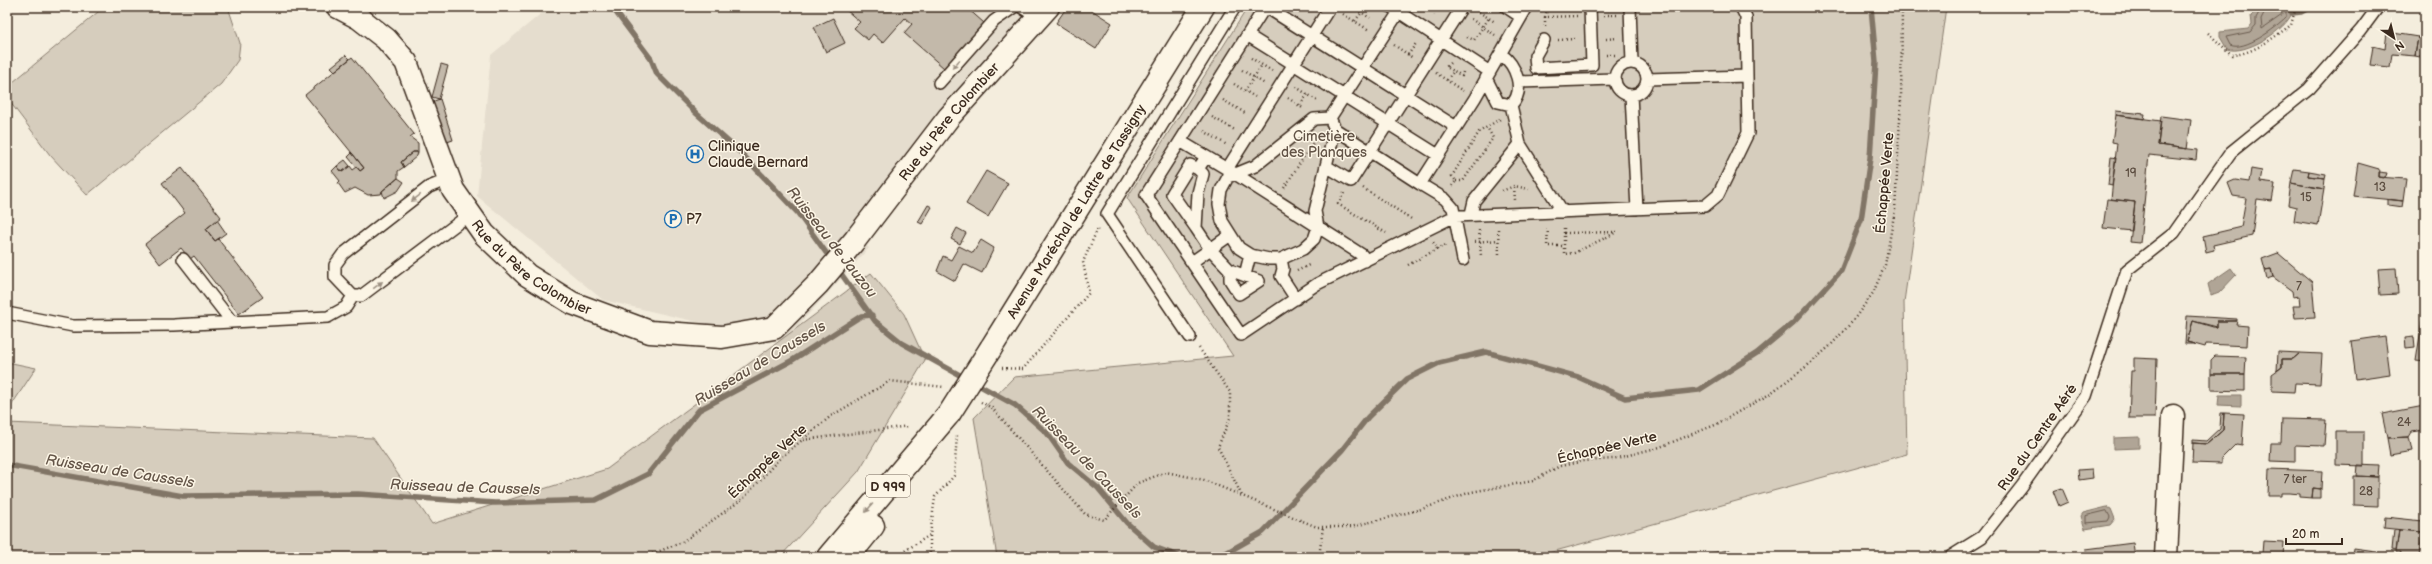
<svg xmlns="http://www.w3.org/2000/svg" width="2432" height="564" font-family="'Balsamiq Sans',sans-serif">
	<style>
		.built { fill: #e5ddce }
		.green { fill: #d6cdbd; stroke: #887c6e }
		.water { fill: #b0a596; stroke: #817466 }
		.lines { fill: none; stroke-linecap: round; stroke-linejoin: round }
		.shore { stroke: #6a5b4e; stroke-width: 1 }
		.stream { stroke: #817466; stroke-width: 5.5 }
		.building { fill: #c3b9aa; stroke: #3b2a1e }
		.service-casing { stroke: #3b2a1e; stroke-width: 14 }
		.minor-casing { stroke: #3b2a1e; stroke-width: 25 }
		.primary-casing { stroke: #3b2a1e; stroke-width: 25 }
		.path { stroke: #3b2a1e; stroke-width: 2.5; stroke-dasharray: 1 3; stroke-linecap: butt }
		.service { stroke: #fcf5e5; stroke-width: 11 }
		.minor { stroke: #fcf5e5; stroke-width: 22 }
		.primary { stroke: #fcf5e5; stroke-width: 22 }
		.primary-bridge-casing { stroke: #3b2a1e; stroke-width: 25; stroke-linecap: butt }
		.primary-bridge { stroke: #fcf5e5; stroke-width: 22 }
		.oneway { fill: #9c9082 }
		.labels { text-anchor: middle; stroke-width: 3; stroke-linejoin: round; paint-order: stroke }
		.number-label { font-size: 12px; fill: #5d4e41 }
		.shield { fill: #fcf5e5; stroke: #75675a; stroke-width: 1 }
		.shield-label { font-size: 13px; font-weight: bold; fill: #3b2a1e }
		.street-label { font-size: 14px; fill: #3b2a1e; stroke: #fcf5e5 }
		.park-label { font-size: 14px; fill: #625346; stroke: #fcf5e5 }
		.poi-label { font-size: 14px; fill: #3b2a1e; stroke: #fcf5e5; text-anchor: start }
		.water-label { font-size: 15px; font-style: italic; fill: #645548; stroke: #fcf5e5 }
	</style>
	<rect width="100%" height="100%" fill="#f4eddd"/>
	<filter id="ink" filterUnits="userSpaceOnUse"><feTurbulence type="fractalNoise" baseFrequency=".025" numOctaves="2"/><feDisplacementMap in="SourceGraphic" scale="8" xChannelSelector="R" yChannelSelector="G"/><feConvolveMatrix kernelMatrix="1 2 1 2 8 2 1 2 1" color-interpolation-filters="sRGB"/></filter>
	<g filter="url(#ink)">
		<!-- built -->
		<path class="built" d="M549,7H1037L942,112L848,230L869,248L783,342L603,300L477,196L491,55Z"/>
		<!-- green -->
		<path class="green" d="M104,7H228L240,43L238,60L221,84L87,195L50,155L7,98V87Z
			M1248,7H1946L1904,302L1907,454L1548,553L1511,557H997L974,418L1014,377L1233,356L1127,198Z
			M871,273L904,314L925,360L858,472L780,557H7V423L373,438L432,524L607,469Z
			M7,362L36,368L7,412Z"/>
		<!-- water -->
		<path class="water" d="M2260,7H2290L2292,13C2286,30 2245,56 2227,49L2220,37V32L2248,29L2252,24L2251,16Z
			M2231,268L2236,275L2219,293L2211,296L2208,284Z
			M2219,395H2241V406L2218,405Z
			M2139,437V448L2113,449V438Z
			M2107,507L2111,509L2115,519L2110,525L2085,529L2081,516L2083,513Z"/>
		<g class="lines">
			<!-- shore -->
			<path class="shore" d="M2262,7L2256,18V25L2250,32L2226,37L2230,45C2244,52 2276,28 2286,18V7
				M2267,7L2261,19L2262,29L2282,15L2281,7
				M2107,511L2110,517L2108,521L2086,523V516Z"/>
			<!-- stream -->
			<path class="stream" d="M612,7L651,59L657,74L697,114L741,153L797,212L832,261
				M2292,13L2301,12L2310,7
				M837,268L875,321L902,343L965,378
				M975,383L1015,405L1047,433L1068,463L1098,488L1127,523L1154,547L1181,557
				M7,465L183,496L358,494L495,503L596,500L648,474L699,410L791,361L861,316L872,315
				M1203,557L1226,553L1263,532L1342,450L1368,417L1407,379L1439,363L1486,352L1578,377L1625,398L1699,390L1757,353L1793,323L1841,271L1861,220L1870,158L1876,62L1871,7"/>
		</g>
		<!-- building -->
		<path class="building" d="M846,7H966L984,23L944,68L904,33L912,24L905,18L883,43L873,34L868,40L854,28L860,22L845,9Z
			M1067,7H1087L1112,23L1096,49L1056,23Z
			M833,18L845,43L826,52L814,27Z
			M2387,32L2418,37L2415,56L2392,54L2390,67L2370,65L2373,46L2385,49Z
			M2418,37H2425V58L2415,56Z
			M346,55L350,59L335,71L331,67Z
			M352,57L414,134L410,137L418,143V152H413L401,162L404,167L398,171V178L382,191L381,194L368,195L355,188L345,193L338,183L340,181L332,171L337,166L342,172L350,166L353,170L357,167L360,171L364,168L305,95Z
			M441,64L448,66L439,99L432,97Z
			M440,99L453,140L444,143L431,102Z
			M2116,111L2145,114L2144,119L2116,115Z
			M2116,115L2161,121L2158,145L2197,150L2196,160L2149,155L2140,243L2130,242L2135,202L2111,199L2117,143L2112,142Z
			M2161,116L2191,120L2187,149L2158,145Z
			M413,152H418L417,156L404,167L401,162Z
			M352,153L364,168L360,171L348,157Z
			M2111,157L2116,158L2112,186L2108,185Z
			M345,160L350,166L342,172L337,166Z
			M2358,163L2379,169L2378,177L2406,179L2403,201L2353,196Z
			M182,168L221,217L206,229L215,241L218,239L263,297L239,314L194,256L190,259L181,248L160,264L145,244L185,213L162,183Z
			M2251,169L2262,171L2260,182L2275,184L2272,201L2257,199L2252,236L2213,245L2214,250L2206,252L2203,236L2241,227L2246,198L2233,196L2228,183L2235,180L2249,182Z
			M2294,169L2309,171L2308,176L2325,178L2324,189L2291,183Z
			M986,171L1008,183L988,217L966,204Z
			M2309,171L2326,174L2325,178L2308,176Z
			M2378,172L2387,173L2386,176L2383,178L2378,177Z
			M398,178L404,182L398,191L384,198L382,191Z
			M2291,183L2324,189L2318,225L2294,221L2296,207L2288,205Z
			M2107,199L2135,202L2132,231L2103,228Z
			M2388,199L2403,201L2402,207L2388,205Z
			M928,205L932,207L922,224L918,222Z
			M217,220L226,233L215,241L206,229Z
			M957,228L966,233L960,244L951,239Z
			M981,240L994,248L982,273L964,264L955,281L937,271L943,256L951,260L959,246L973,253Z
			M2278,253L2312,282L2315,317L2295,318L2293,306H2301L2300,296L2293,297L2292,291L2273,277L2271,269L2265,270L2262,259Z
			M2396,268L2398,294L2380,295L2378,269Z
			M2271,269L2273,277L2267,279L2265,270Z
			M2187,316L2237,319V321H2217V327L2193,321L2187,342L2195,344H2185Z
			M2193,321L2213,327H2217V321H2237L2236,325L2248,326L2247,346L2206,344L2205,347L2187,342Z
			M2422,322L2425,323V362L2416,361Z
			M2385,336L2390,374L2356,379L2351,341Z
			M2414,337L2415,347L2406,348L2405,338Z
			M2278,352L2300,353L2293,359H2282V367L2277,371Z
			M2300,353L2322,354L2320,384L2295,383L2294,392L2272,391V374L2282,367V359H2293Z
			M2215,356L2246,357L2245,374H2211V360Z
			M2134,358L2157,359L2155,418H2129L2131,371H2134Z
			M2211,374H2245V391L2211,390Z
			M2424,406L2425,430L2412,432L2409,437L2387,438L2382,414Z
			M2221,413H2224L2223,430L2207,444L2193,443V440L2206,441L2220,428Z
			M2224,413L2244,414L2242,445L2236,444L2221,459V464L2192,463L2193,443L2207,444L2223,430Z
			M2282,419L2326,420L2324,446L2295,445V462L2270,461L2271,443H2281Z
			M2336,432H2364V466L2336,465Z
			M2409,437L2412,451L2390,455L2387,438Z
			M2358,465L2379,466L2378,477L2357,476Z
			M2092,469L2093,478L2079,480L2078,470Z
			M2269,469L2322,471L2321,489L2313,488L2312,498L2299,497V494L2290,493H2281V496H2268Z
			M2354,476L2378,477V506L2354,505Z
			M2062,488L2068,502L2059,506L2053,491Z
			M2313,488L2321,489V498H2312Z
			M2385,517L2423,521L2422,532L2384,528Z
			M2394,530H2399L2396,551L2392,550Z
			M2399,530L2422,532L2419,557H2400L2401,553H2396Z
			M2263,541L2284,542L2283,557H2258L2262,554Z
			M2133,543L2135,557H2087L2086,549Z
			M2354,548L2376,551L2375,557L2353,556Z
			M1730,550L1731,557H1707L1706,554Z
			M2246,552L2262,554L2258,557H2246Z"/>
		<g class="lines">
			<!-- service casing -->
			<g class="service-casing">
				<path id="service" d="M1021,7L1038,18
					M1265,7L1146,195L1241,335L1317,284L1455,216L1705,206L1718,195L1748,133L1746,17L1741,7
					M1266,7L1456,127
					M1391,7L1490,72
					M1506,7L1521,17
					M1630,7L1632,63
					M1247,35L1438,155
					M1544,40L1535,56L1536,68L1592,65L1590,7
					M1615 79a16 16 0 1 1 32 0a16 16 0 1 1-32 0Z
					M1486,78L1498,102L1511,105C1526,90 1516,65 1501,54
					M1647,79L1747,76
					M1518,82L1615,79
					M939,83L994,21L1014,7
					M1631,95L1637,209
					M1511,105L1520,144L1563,212
					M1330,118L1335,129L1315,211L1318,227L1314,239L1303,249L1281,259H1269L1250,255L1239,248L1222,221L1219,204L1221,190L1228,177L1255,166L1314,119Z
					M1330,118L1402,7
					M1335,129L1420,184L1475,98L1527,7
					M1180,141L1237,175L1362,255L1365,261
					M1206,157L1198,169L1203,174L1198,193L1196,228L1210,249L1230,270L1259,281L1239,294L1230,280V270
					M1326,166L1351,181L1462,7
					M1227,169L1330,7
					M449,179L429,187L343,254L335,265V277L353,296H361L470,214
					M1420,184L1445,199L1453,208L1463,260
					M1471,214L1474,201L1520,144
					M1196,228L1172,194L1190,165L1198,169
					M183,259L232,322
					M1281,259L1283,269L1281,276L1296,299
					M1192,262L1229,236
					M1245,275L1250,255
					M7,313L73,326L174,325L328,317L346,307L353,296
					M1190,337L1107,214L1235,7
					M1950,557L1982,537L2022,486L2086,396L2127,270L2174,233L2231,152L2309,89L2361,30L2378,7"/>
			</g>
			<!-- minor casing -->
			<g class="minor-casing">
				<g id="minor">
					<path id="s1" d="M338,7L359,18L386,39L406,62L453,190L484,234L527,275L572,303L650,332L722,337L774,328L818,284L855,240L949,117L1048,7"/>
					<path d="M2166,557L2173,416"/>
				</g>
			</g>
			<!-- primary casing -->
			<g class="primary-casing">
				<g id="primary">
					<path id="s2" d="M991,348L1203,7"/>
					<path d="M828,557L949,414"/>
					<path d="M848,557L873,526"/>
				</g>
			</g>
			<!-- path -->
			<path class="path" d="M1353,7L1370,18
				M1433,7L1434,16
				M1479,12L1495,22
				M1343,14L1369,30
				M1604,15H1617
				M1545,17L1548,7
				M1471,19L1495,35
				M1355,21L1362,12
				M1545,26V17L1577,16
				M2208,33L2232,55C2254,54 2274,37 2291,25L2296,7
				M1467,37L1474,40L1489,18
				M1606,39L1617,38
				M1558,40L1577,39
				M1394,45L1413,58
				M1408,55L1417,42
				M1606,55H1617
				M1251,58L1272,71
				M1450,63L1446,67L1454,71
				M1242,70L1265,84
				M1436,73L1463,91
				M1447,80L1454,71L1462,76L1463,72
				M1234,84L1255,97
				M1296,87L1318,101
				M1245,91L1262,65
				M1288,98L1304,109
				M1223,100L1245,113
				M1300,105L1308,94
				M1212,117L1235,130
				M1204,131L1227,145
				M1456,181H1463L1493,138L1487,127
				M1452,186L1456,181L1452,176L1479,132L1500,119
				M1514,187L1515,200
				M1284,188L1316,138
				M1363,188L1413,220
				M1502,191L1514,186L1529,189
				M1344,193L1338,204L1386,233
				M1548,228L1547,246H1564V226
				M1498,229L1499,254
				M1479,230L1481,256
				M1564,233L1617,232L1574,253L1564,254V246
				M1475,242L1499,240
				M1437,249L1446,245
				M1408,265L1437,249L1433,242
				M1297,271L1309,265
				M1199,348L1230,392V418L1218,447L1242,496
				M1002,368L1023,369L1089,293L1083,262L1098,228
				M981,402L992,408L1085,514L1104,520L1138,483L1166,472L1204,480L1317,527H1351L1422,509L1471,492L1533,481L1560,466L1585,461L1613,459L1660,447L1715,425L1768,395L1807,366L1830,346L1852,322L1873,293L1885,265L1895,210L1901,101L1902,7
				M803,440L909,426
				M645,557L682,542L744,498L778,460L831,416L890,381L944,387
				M900,557L903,552L930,535L935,497L954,476L957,435
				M930,557V536
				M1319,557L1323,527"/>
			<!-- service -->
			<use href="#service" class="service"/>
			<!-- minor -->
			<use href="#minor" class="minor"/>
			<!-- primary -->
			<use href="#primary" class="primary"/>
			<!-- primary-bridge casing -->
			<g class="primary-bridge-casing">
				<path id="primary-bridge" d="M949,414L991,348"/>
			</g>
			<!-- primary-bridge -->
			<use href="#primary-bridge" class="primary-bridge"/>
		</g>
		<!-- one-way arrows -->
		<defs><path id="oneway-solid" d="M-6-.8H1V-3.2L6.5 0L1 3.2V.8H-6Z"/></defs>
		<g class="oneway">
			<use href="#oneway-solid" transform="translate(956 64) rotate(131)"/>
			<use href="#oneway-solid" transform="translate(416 198) rotate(143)"/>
			<use href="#oneway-solid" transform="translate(378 285) rotate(-37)"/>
			<use href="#oneway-solid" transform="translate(869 508) rotate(130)"/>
		</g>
	</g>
	<!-- icons -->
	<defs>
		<g id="hospital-ring" transform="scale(0.9)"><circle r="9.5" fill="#fcf5e5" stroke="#1f6fb2" stroke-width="1.5"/><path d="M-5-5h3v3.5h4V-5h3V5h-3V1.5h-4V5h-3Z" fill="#1f6fb2"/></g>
		<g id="parking-ring" transform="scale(0.9)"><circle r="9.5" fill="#fcf5e5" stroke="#1f6fb2" stroke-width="1.5"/><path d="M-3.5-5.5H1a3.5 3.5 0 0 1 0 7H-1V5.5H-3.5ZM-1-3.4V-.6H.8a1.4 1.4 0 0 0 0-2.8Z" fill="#1f6fb2"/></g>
	</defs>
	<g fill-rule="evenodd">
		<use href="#hospital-ring" x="695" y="154"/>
		<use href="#parking-ring" x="673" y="219"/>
	</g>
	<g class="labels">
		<!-- number labels -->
		<g class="number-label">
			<text x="2131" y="177">19</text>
			<text x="2380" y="191">13</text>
			<text x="2306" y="201">15</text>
			<text x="2299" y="290">7</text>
			<text x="2404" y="426">24</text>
			<text x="2295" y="483">7 ter</text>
			<text x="2366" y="495">28</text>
		</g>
		<!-- shield labels -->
		<rect class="shield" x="866" y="475" width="44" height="22" rx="3"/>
		<g class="shield-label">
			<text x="888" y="491">D 999</text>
		</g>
		<!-- street labels -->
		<g class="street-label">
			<text dy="5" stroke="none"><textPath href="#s1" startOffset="870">Rue du Père Colombier</textPath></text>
			<text transform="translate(1884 183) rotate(-85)" y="5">Échappée Verte</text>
			<text dy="5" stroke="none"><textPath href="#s2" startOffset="161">Avenue Maréchal de Lattre de Tassigny</textPath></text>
			<text dy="5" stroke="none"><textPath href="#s1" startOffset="337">Rue du Père Colombier</textPath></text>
			<text transform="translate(2037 437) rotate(-55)" y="5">Rue du Centre Aéré</text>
			<text transform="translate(1607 447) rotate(-13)" y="5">Échappée Verte</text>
			<text transform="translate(767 461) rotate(-43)" y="5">Échappée Verte</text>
		</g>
		<!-- park labels -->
		<g class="park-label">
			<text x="1324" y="141">Cimetière<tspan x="1324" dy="16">des Planques</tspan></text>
		</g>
		<!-- poi labels -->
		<g class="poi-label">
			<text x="708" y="151">Clinique<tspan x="708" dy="16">Claude Bernard</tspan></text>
			<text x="686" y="224">P7</text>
		</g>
		<!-- water labels -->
		<g class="water-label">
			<text transform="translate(832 242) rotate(52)" y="5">Ruisseau de Jauzou</text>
			<text transform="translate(760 363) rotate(-31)" y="5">Ruisseau de Caussels</text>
			<text transform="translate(1087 462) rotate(46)" y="5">Ruisseau de Caussels</text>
			<text transform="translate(120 471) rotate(9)" y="5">Ruisseau de Caussels</text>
			<text transform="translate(465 487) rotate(2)" y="5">Ruisseau de Caussels</text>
		</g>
	</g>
	<!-- margin -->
	<rect width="2432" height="564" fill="none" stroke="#fcf5e5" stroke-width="24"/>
	<rect x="12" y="12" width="2408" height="540" fill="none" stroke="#3b2a1e" stroke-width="1.5" filter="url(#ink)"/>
	<!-- north arrow -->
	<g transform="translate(2394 38) rotate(145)" stroke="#fcf5e5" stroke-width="3" paint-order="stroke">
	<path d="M0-3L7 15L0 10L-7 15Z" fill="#3b2a1e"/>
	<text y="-6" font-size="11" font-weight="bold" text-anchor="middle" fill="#3b2a1e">N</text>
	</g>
	<!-- scale -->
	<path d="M2286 538v6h56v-6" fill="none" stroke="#3b2a1e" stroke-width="2"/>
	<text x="2292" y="538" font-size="12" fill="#3b2a1e" stroke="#fcf5e5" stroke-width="3" paint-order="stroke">20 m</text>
</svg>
